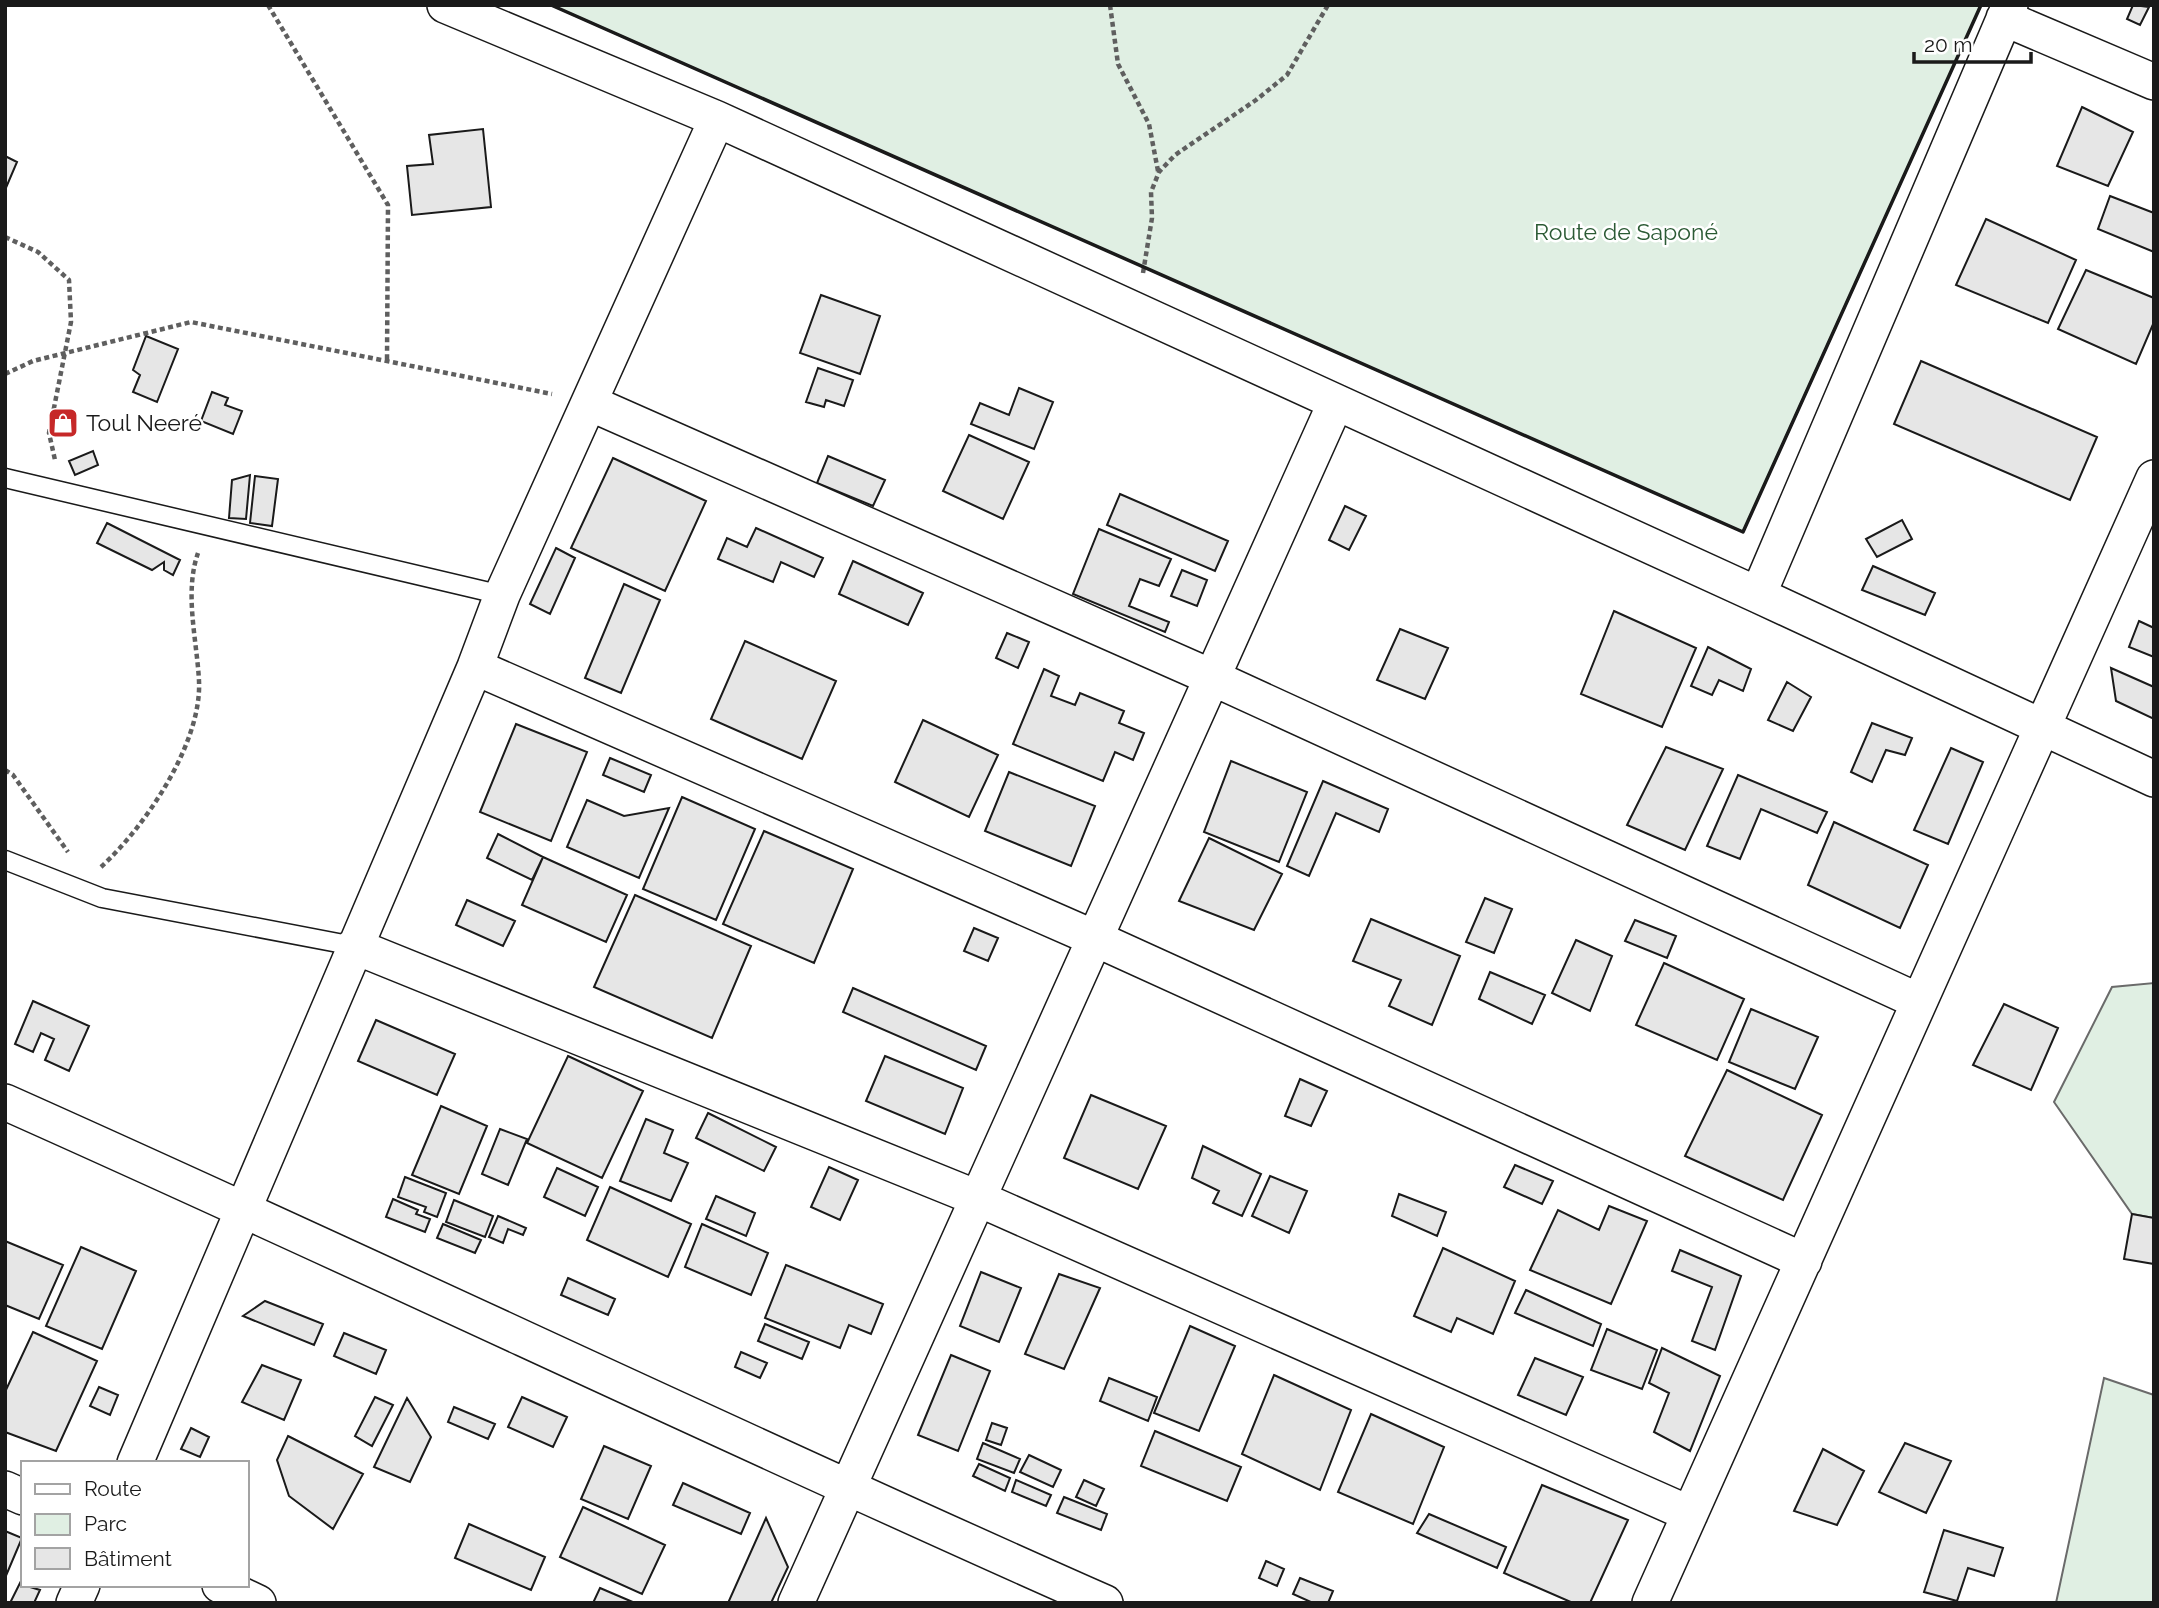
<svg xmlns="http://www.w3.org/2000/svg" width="2159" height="1608" font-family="Raleway,sans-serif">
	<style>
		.green { fill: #e0efe3; stroke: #6a6a6a; stroke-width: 2 }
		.building { fill: #e6e6e6; stroke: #1a1a1a; stroke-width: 2 }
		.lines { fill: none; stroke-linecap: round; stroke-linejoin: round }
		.service-casing { stroke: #1a1a1a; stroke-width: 21 }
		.minor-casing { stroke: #1a1a1a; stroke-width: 38 }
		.path { stroke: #5f5f5f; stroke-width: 4.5; stroke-dasharray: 5 3.5; stroke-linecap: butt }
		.service { stroke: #fff; stroke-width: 18 }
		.minor { stroke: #fff; stroke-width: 35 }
		.wall { stroke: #1a1a1a; stroke-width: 3.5 }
		.labels { text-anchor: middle; stroke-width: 5; stroke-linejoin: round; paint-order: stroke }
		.park-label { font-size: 23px; fill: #2b5a34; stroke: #fff }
		.poi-label { font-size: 23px; fill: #1a1a1a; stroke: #fff; text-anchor: start }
	</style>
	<rect width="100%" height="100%" fill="#fff"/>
	<!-- green -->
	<path class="green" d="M551,5H1981L1743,532Z
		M2154,983V1218L2132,1214L2054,1102L2112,987Z
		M2104,1378L2154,1395V1603H2056Z"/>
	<!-- building -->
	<path class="building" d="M2133,5L2149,7L2140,25L2127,19Z
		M2082,107L2133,132L2108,186L2057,166Z
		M483,129L491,207L412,215L407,166L433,164L429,135Z
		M5,156L17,162L5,190Z
		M2110,196L2154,213V252L2098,229Z
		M1986,219L2076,260L2048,323L1956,285Z
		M2086,270L2154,298V322L2136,364L2058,329Z
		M821,295L880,316L860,374L800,353Z
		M146,336L178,349L157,402L133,392L140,375L133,370Z
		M1921,361L2097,437L2070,500L1894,424Z
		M818,368L853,380L844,406L826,400L824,407L806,402Z
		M1019,388L1053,402L1034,449L971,424L980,403L1009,415Z
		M212,392L228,398L225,405L242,411L233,434L201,421Z
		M969,435L1029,462L1003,519L943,491Z
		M93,451L98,465L75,475L69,461Z
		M828,456L885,480L873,506L817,483Z
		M613,458L706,501L665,591L571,548Z
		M250,475L246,519L229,518L232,480Z
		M255,476L278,479L272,526L250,523Z
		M1120,494L1228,541L1215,571L1107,525Z
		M1345,506L1366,516L1349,550L1329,540Z
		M1902,520L1912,539L1877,557L1866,539Z
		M107,523L180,560L173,575L164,570V562L152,570L97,543Z
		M756,528L823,558L814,577L781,562L773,582L718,559L727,538L747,547Z
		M1099,529L1171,559L1159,586L1140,579L1129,606L1169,622L1165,632L1073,594Z
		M556,548L575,558L550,614L530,604Z
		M853,561L923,593L908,625L839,594Z
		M1873,566L1935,593L1925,615L1862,590Z
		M1182,570L1207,580L1197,606L1171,596Z
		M624,584L660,600L621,693L585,678Z
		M1614,611L1696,648L1662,727L1581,694Z
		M2139,621L2154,628V657L2129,647Z
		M1400,629L1448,648L1425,699L1377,680Z
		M1007,633L1029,642L1018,668L996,658Z
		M745,641L836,681L802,759L711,719Z
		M1708,647L1751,669L1743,691L1719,680L1712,695L1691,686Z
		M2111,668L2154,687V719L2116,701Z
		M1044,669L1059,676L1051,696L1075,705L1080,693L1124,711L1119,723L1144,733L1133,760L1115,752L1103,781L1013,744Z
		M1787,682L1811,697L1793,731L1768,720Z
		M923,720L998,755L969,817L895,782Z
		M1872,723L1912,738L1905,755L1886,750L1872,782L1851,772Z
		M516,724L587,752L551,841L480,812Z
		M1666,747L1723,769L1685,850L1627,825Z
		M1951,748L1983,762L1948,844L1914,830Z
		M610,758L651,775L644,792L603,775Z
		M1231,761L1307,792L1279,862L1204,832Z
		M1009,772L1095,806L1071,866L985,831Z
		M1738,775L1827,812L1817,833L1761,809L1740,859L1707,846Z
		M1323,781L1388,809L1379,832L1336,813L1309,876L1287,866Z
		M682,797L755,829L716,920L643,889Z
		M587,800L624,816L669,808L639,878L567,847Z
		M1834,822L1928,865L1900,928L1808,885Z
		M764,831L853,869L814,963L723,924Z
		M498,834L543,857L532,880L487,858Z
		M1209,838L1282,874L1254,930L1179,901Z
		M543,857L627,895L606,942L522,905Z
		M635,895L751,946L712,1038L594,987Z
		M1485,898L1512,909L1494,953L1466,942Z
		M467,900L515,921L503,946L456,925Z
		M1371,919L1460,956L1432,1025L1389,1006L1401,980L1353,961Z
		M1635,920L1676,936L1667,958L1625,941Z
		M974,928L998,938L988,961L964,951Z
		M1576,940L1612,956L1590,1011L1552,993Z
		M1664,963L1744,999L1717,1060L1636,1025Z
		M1490,972L1545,995L1532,1024L1479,999Z
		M853,988L986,1046L976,1070L843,1012Z
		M33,1001L89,1026L69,1071L45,1060L54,1039L41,1033L33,1052L15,1044Z
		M2004,1004L2058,1028L2031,1090L1973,1065Z
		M1751,1009L1818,1037L1795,1089L1729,1062Z
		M376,1020L455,1054L437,1095L358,1061Z
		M568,1056L643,1091L602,1178L527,1143Z
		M885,1056L963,1088L945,1134L866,1101Z
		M1727,1070L1822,1115L1783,1200L1685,1156Z
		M1300,1079L1327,1091L1311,1126L1285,1116Z
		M1091,1095L1166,1126L1138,1189L1064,1158Z
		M441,1106L487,1126L459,1194L412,1175Z
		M708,1113L776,1147L764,1171L696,1138Z
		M646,1119L673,1130L664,1153L688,1163L671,1201L620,1181Z
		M500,1129L527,1139L508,1185L482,1174Z
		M1203,1146L1261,1174L1242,1216L1213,1203L1219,1191L1192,1178Z
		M1515,1165L1553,1181L1542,1204L1504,1187Z
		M829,1167L858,1180L840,1220L811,1207Z
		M557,1168L598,1187L585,1216L544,1197Z
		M1270,1176L1307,1191L1289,1233L1252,1216Z
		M405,1177L446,1193L437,1217L424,1212L426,1207L398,1197Z
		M610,1187L691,1224L668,1277L587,1240Z
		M1399,1194L1446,1212L1437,1236L1392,1216Z
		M716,1196L755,1213L746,1236L706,1219Z
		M393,1199L418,1210L416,1214L430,1219L425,1232L386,1217Z
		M454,1200L493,1216L485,1237L446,1222Z
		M1609,1206L1647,1221L1611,1304L1530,1270L1558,1210L1599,1230Z
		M2132,1214L2154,1218V1264L2124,1259Z
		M498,1216L526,1228L523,1235L508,1229L503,1243L489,1237Z
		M443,1224L481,1240L475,1253L437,1238Z
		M702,1224L768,1253L751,1295L685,1267Z
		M5,1241L63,1265L39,1319L5,1305Z
		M81,1247L136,1271L102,1349L46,1326Z
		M1443,1248L1515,1281L1493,1334L1457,1318L1451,1332L1414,1316Z
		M1680,1250L1741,1276L1715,1350L1692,1341L1712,1287L1672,1271Z
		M786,1265L883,1304L871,1334L849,1325L840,1348L765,1318Z
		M981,1272L1021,1288L999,1342L960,1326Z
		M1059,1274L1100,1288L1064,1369L1025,1354Z
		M568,1278L615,1299L608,1315L561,1295Z
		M1526,1290L1601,1324L1593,1346L1515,1313Z
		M265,1301L323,1324L314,1345L243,1316Z
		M765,1324L809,1342L802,1359L758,1341Z
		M1190,1326L1235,1346L1199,1431L1154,1413Z
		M1607,1329L1657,1350L1642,1389L1591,1370Z
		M33,1332L97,1361L56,1451L5,1432V1392Z
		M344,1333L386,1350L376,1374L334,1356Z
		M1662,1348L1720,1376L1690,1451L1654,1432L1669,1393L1649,1383Z
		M741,1352L767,1363L760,1378L735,1367Z
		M951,1355L990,1371L958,1451L918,1435Z
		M1535,1358L1583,1377L1566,1415L1518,1395Z
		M262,1365L301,1380L284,1420L242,1402Z
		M1274,1375L1351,1410L1320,1490L1242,1454Z
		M1109,1378L1157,1397L1148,1421L1100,1401Z
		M99,1387L118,1395L110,1415L90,1406Z
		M375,1397L393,1405L372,1446L355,1436Z
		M522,1397L567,1417L553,1447L508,1427Z
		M407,1398L431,1437L410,1482L374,1467Z
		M454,1407L495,1424L488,1439L448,1422Z
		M1371,1414L1444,1447L1413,1524L1338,1492Z
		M992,1423L1007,1428L1001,1445L986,1440Z
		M191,1428L209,1437L200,1457L181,1449Z
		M1155,1431L1241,1467L1227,1501L1141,1466Z
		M288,1436L363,1474L333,1529L289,1496L277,1460Z
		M983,1443L1020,1459L1014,1473L977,1459Z
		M1905,1443L1951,1461L1926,1513L1879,1492Z
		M604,1446L651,1466L628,1519L581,1499Z
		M1823,1449L1864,1471L1837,1525L1794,1511Z
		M1029,1455L1061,1470L1053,1487L1020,1472Z
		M979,1464L1010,1478L1005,1491L973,1476Z
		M1016,1480L1051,1495L1046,1506L1012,1492Z
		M1084,1480L1104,1489L1096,1506L1076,1497Z
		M683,1483L750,1513L741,1534L673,1505Z
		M1542,1485L1628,1520L1590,1603H1573L1504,1573Z
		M1064,1497L1107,1514L1101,1530L1057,1513Z
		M583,1507L665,1545L642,1594L560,1557Z
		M1429,1514L1506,1547L1497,1568L1417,1533Z
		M766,1518L788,1567L771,1603H728Z
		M469,1524L545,1557L531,1590L455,1558Z
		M1944,1530L2003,1548L1994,1576L1968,1568L1957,1601L1924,1592Z
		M5,1531L22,1538L5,1578Z
		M1266,1561L1284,1569L1277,1586L1259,1578Z
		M1300,1578L1333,1591L1328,1603H1313L1293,1594Z
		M21,1581L23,1585L40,1590L34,1603H10Z
		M600,1588L635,1603H593Z"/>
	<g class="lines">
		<!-- service casing -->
		<g class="service-casing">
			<path id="service" d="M5,478L502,595
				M5,860L102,898L354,946"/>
		</g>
		<!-- minor casing -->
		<g class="minor-casing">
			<path id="minor" d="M445,5L717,119L1758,595L2154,779
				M2004,18L2154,82
				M590,403L1211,677L1918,1001
				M1758,595L2010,5
				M475,667L1094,938L1804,1261
				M354,946L977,1198L1690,1514
				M5,1102C373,1266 736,1440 1105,1603
				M135,1463L475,667L502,595L717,119
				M5,1489L23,1497
				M220,1585L258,1603
				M74,1603L82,1585
				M796,1603L1336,402
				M1650,1603L2154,478"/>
		</g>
		<!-- path -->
		<path class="path" d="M268,5L388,205L387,360
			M1110,5L1118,64L1149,124L1158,171
			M5,237L38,252L69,280L71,322L49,433L55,460
			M1143,273L1152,218L1151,192L1159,172L1175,155L1256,100L1287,75L1328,5
			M5,374L33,361L191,322L552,394
			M5,770L13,775L68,852
			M101,867C145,827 202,743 199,681C197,640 184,593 198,553"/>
		<!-- service -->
		<use href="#service" class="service"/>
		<!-- minor -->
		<use href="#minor" class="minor"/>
		<!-- wall -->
		<path class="wall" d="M551,5L1743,532L1981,5"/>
	</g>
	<!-- icons -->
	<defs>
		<g id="shop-square" transform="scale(1.575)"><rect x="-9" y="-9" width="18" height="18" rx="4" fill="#c62828" stroke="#fff"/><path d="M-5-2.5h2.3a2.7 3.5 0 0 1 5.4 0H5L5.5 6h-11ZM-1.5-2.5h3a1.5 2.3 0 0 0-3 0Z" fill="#fff"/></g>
	</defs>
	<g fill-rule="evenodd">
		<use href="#shop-square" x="63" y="423"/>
	</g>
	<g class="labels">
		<!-- park labels -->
		<g class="park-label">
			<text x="1626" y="240">Route de Saponé</text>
		</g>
		<!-- poi labels -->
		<g class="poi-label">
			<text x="86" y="431">Toul Neeré</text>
		</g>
	</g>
	<!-- border -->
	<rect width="2159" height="1608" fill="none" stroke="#1a1a1a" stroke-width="14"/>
	<!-- legend -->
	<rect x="21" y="1461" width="228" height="126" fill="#ffffff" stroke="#a3a3a3" stroke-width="2"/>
	<rect x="35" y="1484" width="35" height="10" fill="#ffffff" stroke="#a3a3a3" stroke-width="2"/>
	<text x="84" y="1496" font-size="21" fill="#1a1a1a">Route</text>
	<rect x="35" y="1514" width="35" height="21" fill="#e0efe3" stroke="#a3a3a3" stroke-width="2"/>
	<text x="84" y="1531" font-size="21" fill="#1a1a1a">Parc</text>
	<rect x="35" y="1548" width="35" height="21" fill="#e6e6e6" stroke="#a3a3a3" stroke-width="2"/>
	<text x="84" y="1566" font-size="21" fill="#1a1a1a">Bâtiment</text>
	<!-- scale -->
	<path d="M1914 52v10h117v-10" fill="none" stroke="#1a1a1a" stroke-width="3.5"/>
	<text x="1924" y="52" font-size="21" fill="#1a1a1a" stroke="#ffffff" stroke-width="5" paint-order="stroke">20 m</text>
</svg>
